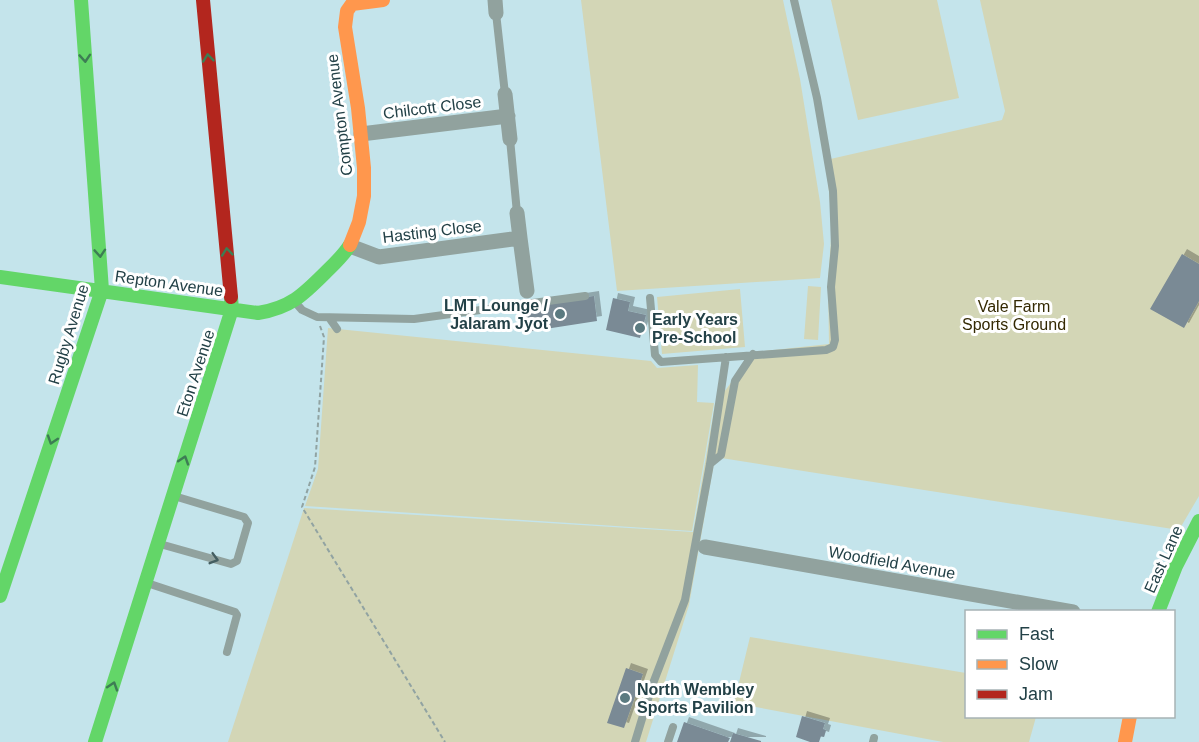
<svg xmlns="http://www.w3.org/2000/svg" width="1199" height="742" font-family="Arial,sans-serif">
	<style>
		.green { fill: #d3d6b6 }
		.building { fill: #7a8a95; filter: url(#shadow) }
		.lines { fill: none; stroke-linecap: round; stroke-linejoin: round }
		.path { stroke: #91a3a2; stroke-width: 2; stroke-dasharray: 4.5 3; stroke-linecap: butt }
		.lane { stroke: #91a29e; stroke-width: 8 }
		.street { stroke: #91a29e; stroke-width: 15 }
		.fast { stroke: #63d668; stroke-width: 14 }
		.slow { stroke: #ff974d; stroke-width: 14 }
		.jam { stroke: #b3261e; stroke-width: 14 }
		.oneway { stroke: #3d7d54 }
		.oneway2 { stroke: #445e61 }
		.poi-dot { fill: #5b7a80; stroke: #fff; stroke-width: 2 }
		.labels { text-anchor: middle; stroke-width: 6; stroke-linejoin: round; paint-order: stroke }
		.street-label { font-size: 16px; fill: #234147; stroke: #fff }
		.poi-label { font-size: 16px; font-weight: bold; fill: #234147; stroke: #fff; text-anchor: start }
		.park-label { font-size: 16px; fill: #342903; stroke: #fff }
	</style>
	<defs>
		<filter id="shadow"><feDropShadow dx="5" dy="-5" stdDeviation="0" flood-color="#0004"/></filter>
	</defs>
	<rect width="100%" height="100%" fill="#c4e4eb"/>
	<!-- green -->
	<path class="green" d="M581,0H783L800,79L820,202L824,244L820,278L617,291Z
		M831,0H937L959,98L858,120Z
		M980,0H1199V496L1179,530L715,457L689,605L646,742H228L304,508L693,532L715,404L754,352L829,344L828,281L832,225L826,160L1002,120L1005,111Z
		M808,286L821,287L818,340L804,339Z
		M740,289L745,347L662,354L657,297Z
		M328,328L651,361L657,368L698,365L697,402L714,403L692,531L305,506L318,469Z
		M750,637L966,673V716L1036,717L1029,742H943L734,703Z"/>
	<!-- building -->
	<path class="building" d="M1182,254L1199,264V301L1184,328L1150,309Z
		M594,296L597,321L526,332L522,307Z
		M613,298L630,302L628,311L646,315L640,338L606,330Z
		M626,668L643,674L624,728L607,723Z
		M802,716L825,723L823,729L826,730L824,737L821,736L819,742H810L796,737Z
		M684,722L730,738L728,742H677Z
		M733,733L761,741V742H730Z"/>
	<g class="lines">
		<!-- path -->
		<path class="path" d="M320,326L324,337L315,467L302,507L445,742"/>
		<!-- lane -->
		<path class="lane" d="M496,13L505,94
			M510,139L517,213
			M650,298L655,355L661,362L826,350L833,347L835,340L831,287L835,246L833,191L817,98L794,0
			M295,302L302,310L317,317L414,319L585,296
			M330,319L337,329
			M710,464L721,455L735,381L753,354
			M160,544L231,564L237,561L248,523L244,517L174,496
			M147,583L235,612L237,615L227,652
			M635,742L652,686L685,600L710,464L726,357
			M668,742L673,727
			M873,742L874,738"/>
		<!-- street -->
		<path class="street" d="M495,0L496,13
			M505,94L510,139
			M361,134L508,116
			M517,213L520,238
			M350,246L379,257L520,238L527,291
			M705,547L1073,612"/>
		<!-- fast -->
		<path class="fast" d="M0,277L258,313C290,308 303,295 325,273C334,264 343,256 350,245
			M0,596L102,290L81,0
			M1158,612L1176,566L1199,521
			M95,742L232,309L231,297"/>
		<!-- slow -->
		<path class="slow" d="M350,245L359,222L364,196V168L358,108L345,27L347,11L352,4L383,0
			M1125,742L1130,716"/>
		<!-- jam -->
		<path class="jam" d="M203,0L231,297"/>
	</g>
	<!-- one-way arrows -->
	<defs><path id="oneway-chevron" d="M-2-3.5L2.5 0L-2 3.5" fill="none" stroke-width="1.6" stroke-linecap="round" stroke-linejoin="round" transform="scale(1.5)"/></defs>
	<g class="oneway">
		<use href="#oneway-chevron" transform="translate(85 58) rotate(86)"/>
		<use href="#oneway-chevron" transform="translate(208 58) rotate(-96)"/>
		<use href="#oneway-chevron" transform="translate(227 252) rotate(-96)"/>
		<use href="#oneway-chevron" transform="translate(100 253) rotate(86)"/>
		<use href="#oneway-chevron" transform="translate(52 440) rotate(108)"/>
		<use href="#oneway-chevron" transform="translate(184 460) rotate(-72)"/>
		<use href="#oneway-chevron" transform="translate(113 686) rotate(-72)"/>
	</g>
	<use class="oneway2" href="#oneway-chevron" transform="translate(214 559) rotate(16)"/>
	<!-- markers -->
	<g class="poi-dot">
		<circle cx="560" cy="314" r="6"/>
		<circle cx="640" cy="328" r="6"/>
		<circle cx="625" cy="698" r="6"/>
	</g>
	<g class="labels">
		<!-- street labels -->
		<g class="street-label">
			<text transform="translate(432 107) rotate(-7)" y="6">Chilcott Close</text>
			<text transform="translate(339 115) rotate(-97)" y="6">Compton Avenue</text>
			<text transform="translate(432 231) rotate(-7)" y="6">Hasting Close</text>
			<text transform="translate(169 283) rotate(8)" y="6">Repton Avenue</text>
			<text transform="translate(68 334) rotate(-73)" y="6">Rugby Avenue</text>
			<text transform="translate(195 373) rotate(-72)" y="6">Eton Avenue</text>
			<text transform="translate(1163 559) rotate(-66)" y="6">East Lane</text>
			<text transform="translate(892 562) rotate(10)" y="6">Woodfield Avenue</text>
		</g>
		<!-- poi labels -->
		<g class="poi-label">
			<text x="548" y="311" text-anchor="end">LMT Lounge /<tspan x="548" dy="18">Jalaram Jyot</tspan></text>
			<text x="652" y="325">Early Years<tspan x="652" dy="18">Pre-School</tspan></text>
			<text x="637" y="695">North Wembley<tspan x="637" dy="18">Sports Pavilion</tspan></text>
		</g>
		<!-- park labels -->
		<g class="park-label">
			<text x="1014" y="312">Vale Farm<tspan x="1014" dy="18">Sports Ground</tspan></text>
		</g>
	</g>
	<!-- legend -->
	<rect x="965" y="610" width="210" height="108" fill="#ffffff" stroke="#a7b3b5" stroke-width="1.5"/>
	<rect x="977" y="630" width="30" height="9" fill="#63d668" stroke="#a7b3b5" stroke-width="1.5"/>
	<text x="1019" y="640" font-size="18" fill="#234147">Fast</text>
	<rect x="977" y="660" width="30" height="9" fill="#ff974d" stroke="#a7b3b5" stroke-width="1.5"/>
	<text x="1019" y="670" font-size="18" fill="#234147">Slow</text>
	<rect x="977" y="690" width="30" height="9" fill="#b3261e" stroke="#a7b3b5" stroke-width="1.5"/>
	<text x="1019" y="700" font-size="18" fill="#234147">Jam</text>
</svg>
